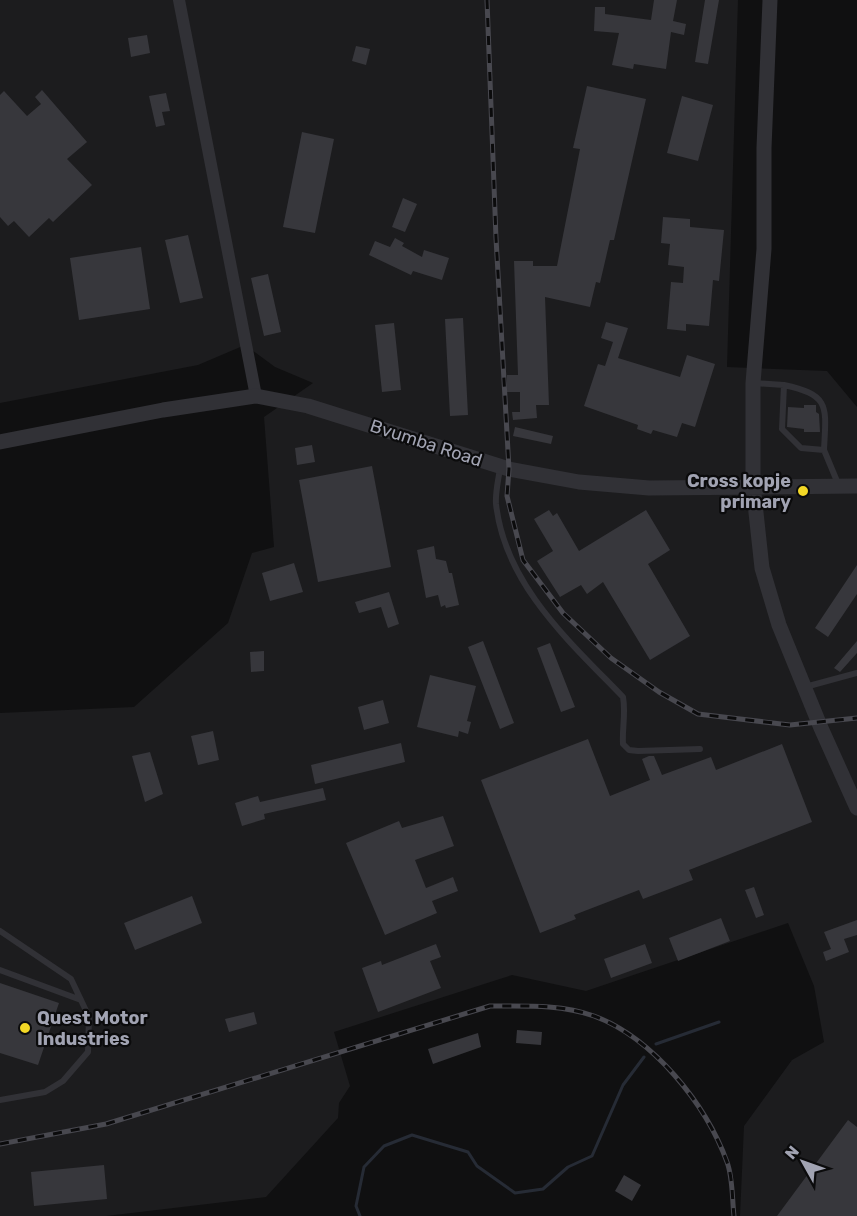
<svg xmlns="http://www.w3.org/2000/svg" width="857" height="1216" font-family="Rubik,sans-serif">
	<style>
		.built { fill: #1c1c1e }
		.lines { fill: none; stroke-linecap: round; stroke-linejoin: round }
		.stream { stroke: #262b35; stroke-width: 3 }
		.building { fill: #37373c }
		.service { stroke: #313136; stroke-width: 6 }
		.minor { stroke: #313136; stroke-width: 12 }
		.tertiary { stroke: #313136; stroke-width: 15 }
		.rail-casing { stroke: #48484f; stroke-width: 5 }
		.rail { stroke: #0b0b0c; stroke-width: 3; stroke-dasharray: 9; stroke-linecap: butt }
		.poi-dot { fill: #f3d826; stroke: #0b0b0c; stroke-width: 2 }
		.labels { text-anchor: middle; stroke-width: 4.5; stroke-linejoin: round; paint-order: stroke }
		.street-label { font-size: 18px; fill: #a1a3b2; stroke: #0b0b0c }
		.poi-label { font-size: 18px; font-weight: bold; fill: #a1a3b2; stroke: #0b0b0c; text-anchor: end }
	</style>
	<rect width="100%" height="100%" fill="#101011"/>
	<!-- built -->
	<path class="built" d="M0,0H738L727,367L827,371L857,407V1216H740L744,1126L792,1060L824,1042L814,986L788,923L586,991L512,975L334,1032L350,1086L339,1103L338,1118L266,1197L106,1216H0V713L134,707L228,623L252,553L274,547L264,417L313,383L275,367L245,345L198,365L0,403Z"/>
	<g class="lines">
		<!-- stream -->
		<path class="stream" d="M656,1044L719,1022
			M360,1216L356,1206L364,1167L384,1146L412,1135L468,1152L477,1166L515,1193L543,1189L568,1167L592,1156L623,1085L644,1057"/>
	</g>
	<!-- building -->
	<path class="building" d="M654,0H677L673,21L686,24L684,35L671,32L666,69L634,64L633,69L612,65L619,33L594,31L595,7H605V14L651,20Z
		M705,0H719L708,64L695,62Z
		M147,35L150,53L131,57L128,38Z
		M356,46L370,49L366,65L352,61Z
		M587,86L646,99L614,240H610L600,283L596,282L590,307L545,297L549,405H536L537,418L513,420L512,412H520V392H507V375H518L514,261H533V266H557L580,149L573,148Z
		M42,90L87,142L67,159L92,185L53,222L49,218L29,237L14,221L8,226L0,217V95L4,91L27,116L41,104L35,97Z
		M166,93L170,111L162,112L165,125L156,127L149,96Z
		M682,96L713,105L698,161L667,153Z
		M302,132L334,139L315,233L283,227Z
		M403,198L417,204L405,232L392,227Z
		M663,217L690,219V227L724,230L719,281L713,280L709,326L686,324V331L667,329L671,282L683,283L684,267L668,265L670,244L661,243Z
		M188,235L203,298L180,303L165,240Z
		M395,238L404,243L402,246L422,257L424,250L449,258L442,280L413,271L411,275L369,255L375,241L390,247Z
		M141,247L150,309L79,320L70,258Z
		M268,274L281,332L264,336L251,278Z
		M463,318L468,415L450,416L445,319Z
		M606,322L628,328L618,358L680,377L687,355L715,364L695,427L682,423L677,437L653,430L651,434L637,429L638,425L584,406L598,364L605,366L613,342L601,338Z
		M394,323L401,390L382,392L375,325Z
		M804,405H816V412L819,414L820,432H804V429L787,427L788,407L804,408Z
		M515,427L553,436L551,444L513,436Z
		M312,445L315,462L297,465L295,448Z
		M372,466L391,567L318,582L299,480Z
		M549,510L553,516L557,513L579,551L646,510L670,550L648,564L690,636L650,660L603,582L587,594L581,585L560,597L537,561L553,551L534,519Z
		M434,546L436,559L446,561L449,573H452L459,605L446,608L445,605L441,607L438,595L426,598L417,550Z
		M294,563L303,592L270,601L262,573Z
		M857,565V594L828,637L815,628Z
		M389,592L399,624L388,628L381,607L359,613L355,602Z
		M483,641L514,723L500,729L468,647Z
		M857,641V653L840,672L834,668Z
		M550,643L575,707L561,712L537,648Z
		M264,651V671L251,672L250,652Z
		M430,675L476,686L467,721L471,722L468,734L459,731L458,737L417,727Z
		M383,700L389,723L364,730L358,707Z
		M213,731L219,760L198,765L191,736Z
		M588,739L610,796L650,780L642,759L649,756H654L662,775L711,757L716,770L782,744L812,822L689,870L693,880L643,899L639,890L574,915L576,919L540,933L481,780Z
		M401,743L405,762L315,784L311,765Z
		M150,752L163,794L145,802L132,756Z
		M323,788L326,800L264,814L265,819L242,826L235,803L258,796L260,802Z
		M443,816L454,846L415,860L426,888L453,877L458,891L432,901L437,913L385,935L346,843L399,821L402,828Z
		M754,887L764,915L756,918L745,890Z
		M192,896L202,923L135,950L124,923Z
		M721,918L730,941L678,961L669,938Z
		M857,920V935L844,939L849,952L826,961L823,952L831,949L824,932Z
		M436,944L441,957L430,961L441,988L378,1012L362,968L381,961L382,965Z
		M645,944L652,963L611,978L604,959Z
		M0,983L59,1003L38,1065L0,1053Z
		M254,1012L257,1024L229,1032L225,1019Z
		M517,1030L542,1032L541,1045L516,1043Z
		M478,1033L481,1047L433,1064L428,1049Z
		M848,1120L857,1127V1216H777Z
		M104,1165L107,1199L34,1206L31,1172Z
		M624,1175L641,1185L632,1201L615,1191Z"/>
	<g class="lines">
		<!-- service -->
		<path class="service" d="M753,383L784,385L782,429L801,448L824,450L839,486
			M784,385C831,395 826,407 824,450
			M500,467C499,478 495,492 496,504C505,585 570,642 623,697C626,713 622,728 623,744L629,750L638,751L700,749
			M805,687L857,673
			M0,931L71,979L89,1017L88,1052L63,1081L45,1092L0,1100
			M0,970L81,1000"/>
		<!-- minor -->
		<path class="minor" d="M179,0L256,396"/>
		<!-- tertiary -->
		<path class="tertiary" d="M770,0L764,148V249L753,383V485L762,568L779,625L821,728L857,808
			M0,442L163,410L256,396L308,406L509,469L579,482L649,488L857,486"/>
		<!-- rail casing -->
		<g class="rail-casing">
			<path id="rail" d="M487,0L496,238L509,469L507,496L523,560L563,613L611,658L659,692L698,714L790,725L857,718
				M0,1144L106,1124L490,1006C524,1006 561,1004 594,1016C653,1038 706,1104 727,1162C733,1178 732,1199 734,1216"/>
		</g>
		<!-- rail -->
		<use href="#rail" class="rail"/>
	</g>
	<!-- markers -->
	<g class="poi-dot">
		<circle cx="803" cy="491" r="6"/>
		<circle cx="25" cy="1028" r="6"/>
	</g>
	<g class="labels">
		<!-- street labels -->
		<g class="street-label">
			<text transform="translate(426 443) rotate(18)" y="6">Bvumba Road</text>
		</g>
		<!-- poi labels -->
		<g class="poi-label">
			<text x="791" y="487">Cross kopje<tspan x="791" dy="21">primary</tspan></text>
			<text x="37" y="1024" text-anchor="start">Quest Motor<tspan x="37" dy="21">Industries</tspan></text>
		</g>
	</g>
	<!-- north arrow -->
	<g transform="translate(803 1162) rotate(310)" stroke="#0b0b0c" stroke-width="4.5" paint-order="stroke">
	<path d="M0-4.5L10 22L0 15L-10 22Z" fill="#a1a3b2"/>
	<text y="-9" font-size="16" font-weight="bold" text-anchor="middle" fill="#a1a3b2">N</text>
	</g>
</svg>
